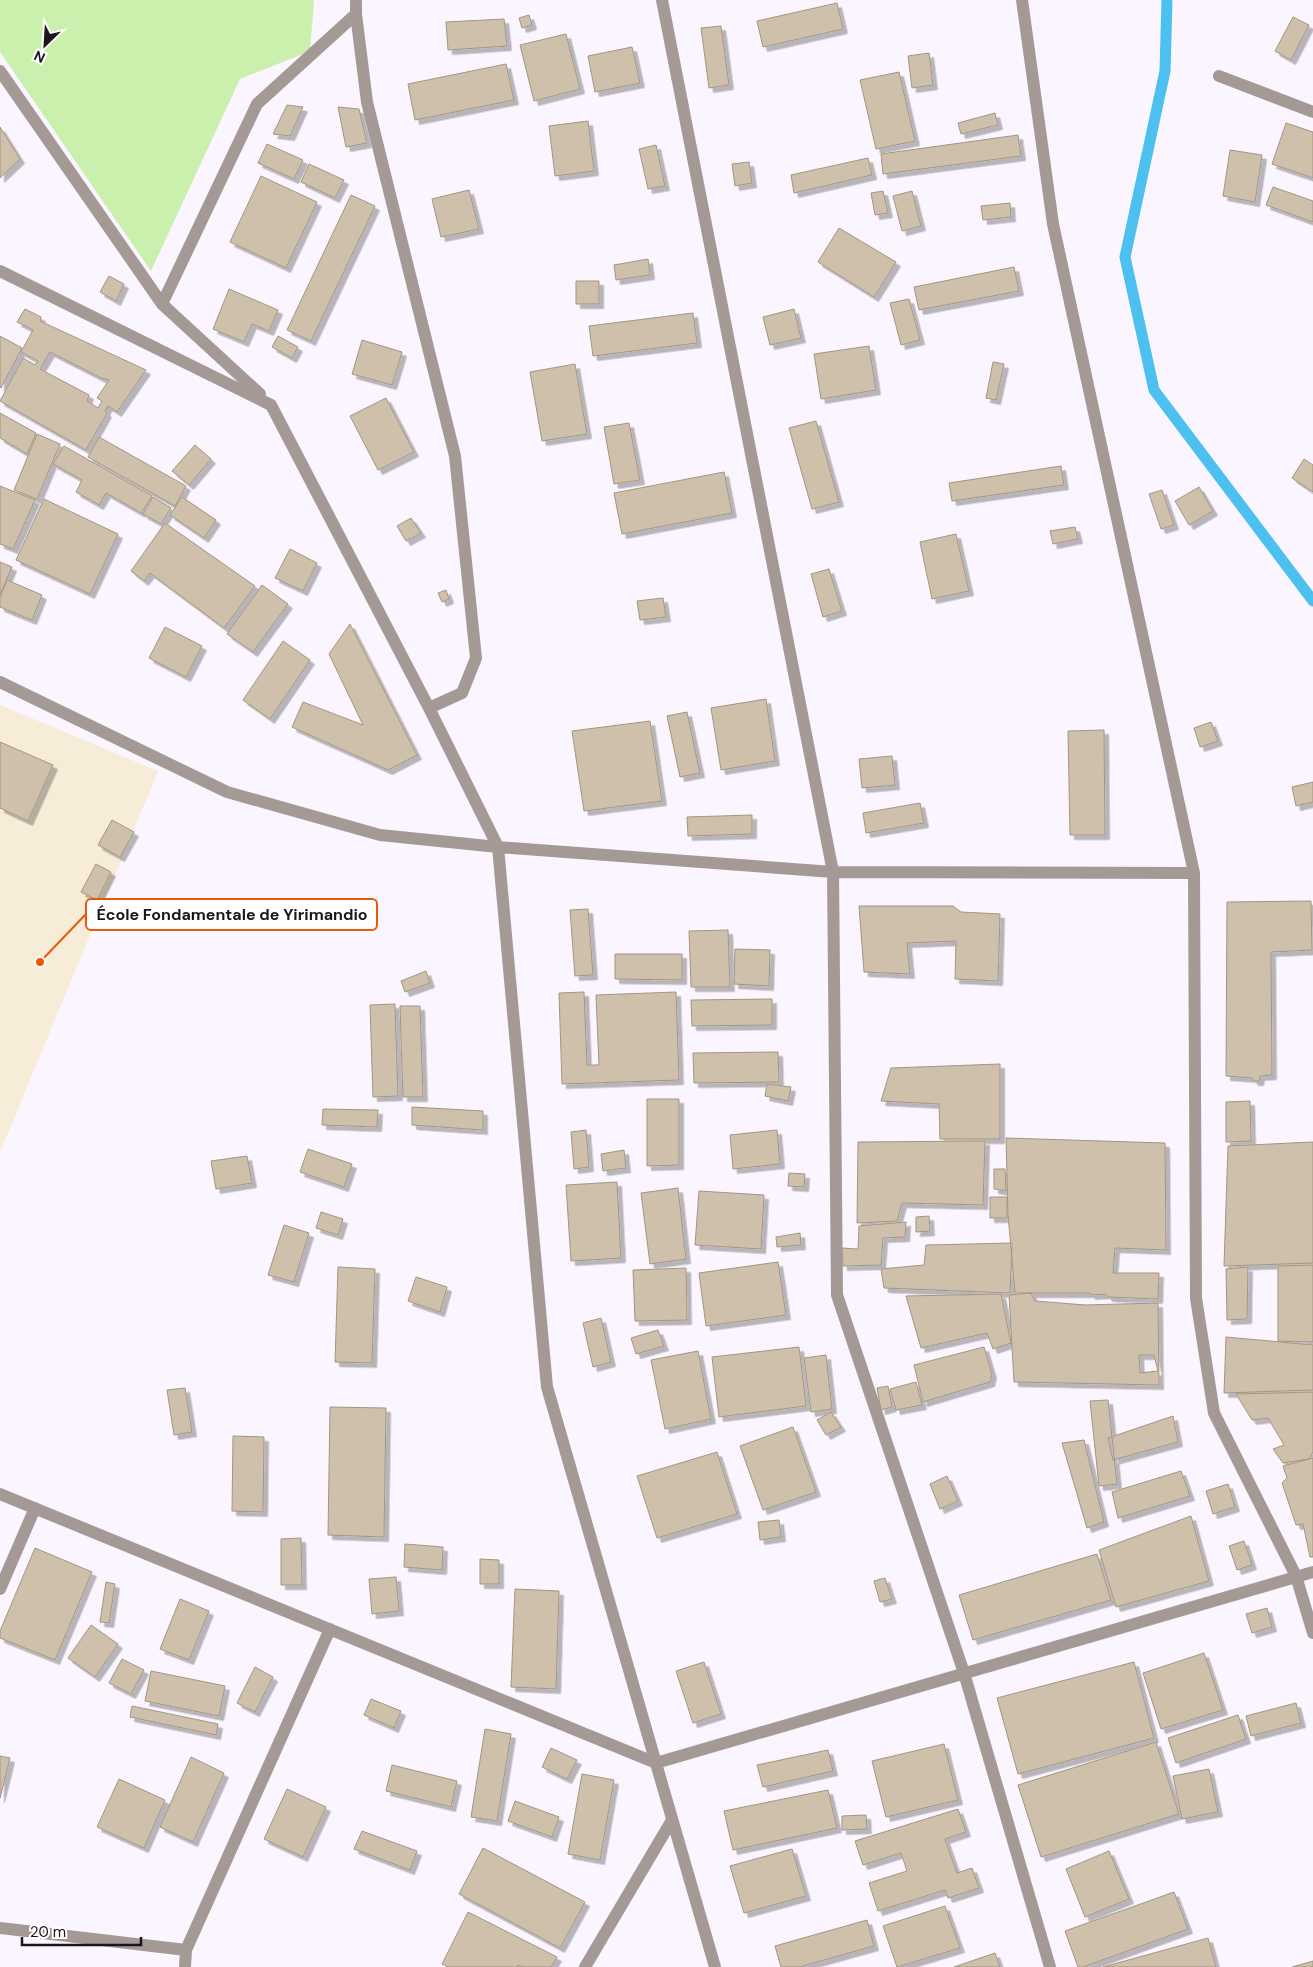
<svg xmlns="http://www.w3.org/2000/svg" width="1313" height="1967" font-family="'DM Sans',sans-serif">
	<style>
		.education { fill: #f7ecd7 }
		.green { fill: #cbefac }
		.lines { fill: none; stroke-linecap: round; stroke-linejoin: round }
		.stream { stroke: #4cc0ef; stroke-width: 11 }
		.building { fill: #cec0aa; stroke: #a39580; fill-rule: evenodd; filter: url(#shadow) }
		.minor { stroke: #a59996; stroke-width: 12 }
		.leader { fill: none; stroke: #e8590c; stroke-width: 2 }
		.callout-dot { fill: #e8590c; stroke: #fff; stroke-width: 2 }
		.callout { fill: #fff; stroke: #e8590c; stroke-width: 2 }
		.callout-label { font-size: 16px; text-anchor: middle; font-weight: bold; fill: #1b161e }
	</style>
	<defs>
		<filter id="shadow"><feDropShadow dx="4.5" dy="4.5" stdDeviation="0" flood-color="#0004"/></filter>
	</defs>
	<rect width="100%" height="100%" fill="#faf5fe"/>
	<!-- education -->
	<path class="education" d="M0,705L158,771L0,1152Z"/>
	<!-- green -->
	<path class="green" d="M0,0H314L310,51L240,79L151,271L0,52Z"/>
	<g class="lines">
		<!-- stream -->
		<path class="stream" d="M1167,0L1165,71L1125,257L1154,390L1313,601"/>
	</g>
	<!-- building -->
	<path class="building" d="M837,3L843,29L763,47L757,21Z
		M529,15L532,25L522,28L519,18Z
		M1293,17L1309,25L1291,60L1275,51Z
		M504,19L507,46L448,50L446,22Z
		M721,26L729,85L709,88L701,28Z
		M566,34L580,89L534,101L520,45Z
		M632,47L640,83L595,92L588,56Z
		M929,53L933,85L912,88L908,56Z
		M506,64L514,100L415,120L408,84Z
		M899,72L915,141L876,149L860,80Z
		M287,105L303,107L290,136L273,134Z
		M338,107L359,109L367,143L346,147Z
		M995,113L998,125L961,134L958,123Z
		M588,121L594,171L555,176L549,126Z
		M1286,123L1313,132V178L1272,164Z
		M0,127L20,159L0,178Z
		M1018,135L1021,156L883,174L881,154Z
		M267,144L303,160L294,179L258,163Z
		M656,145L665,186L648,189L639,149Z
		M1230,150L1262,155L1255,202L1223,196Z
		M868,158L872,175L794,193L791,175Z
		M749,162L752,183L735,186L732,164Z
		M309,164L344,180L335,198L301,182Z
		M261,176L317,202L286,268L230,242Z
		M1273,187L1313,201V222L1266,205Z
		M469,190L479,229L441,237L432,199Z
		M883,191L888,213L875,215L871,193Z
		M912,191L921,226L902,231L893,196Z
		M351,195L375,206L311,341L287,330Z
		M1010,203L1011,217L983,220L981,206Z
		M839,228L896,262L874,297L818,262Z
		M648,259L650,275L616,280L614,265Z
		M1014,267L1019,291L919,310L914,287Z
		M109,276L124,284L116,301L100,292Z
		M576,281H599V304H576Z
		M229,289L278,310L269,331L252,324L244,342L213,329Z
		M909,299L920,340L901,345L890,303Z
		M25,309L41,317L40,321L146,370L117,412L108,406L105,411L107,413L86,450L0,401L23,358L35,365L38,361L21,352L33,330L17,322ZM50,352L101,378L109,380L97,398L102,401L98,408L87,401L89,395L40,369Z
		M794,309L801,338L770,345L763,317Z
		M693,313L697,343L593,356L589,326Z
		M0,336L22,348L1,388L0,387Z
		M278,336L298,347L292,358L272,347Z
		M362,340L402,352L392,385L352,374Z
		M869,346L876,390L821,399L814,354Z
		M993,362L1004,364L996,400L986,398Z
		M575,364L587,434L542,441L530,372Z
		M386,398L414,452L378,470L350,416Z
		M0,413L36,433L27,454L0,438Z
		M816,421L839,502L812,509L789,428Z
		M629,423L640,480L614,484L604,427Z
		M37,434L60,444L37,499L14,490Z
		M99,437L186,486L175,506L88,457Z
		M195,445L211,459L189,485L172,471Z
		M64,446L152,496L141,513L106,493L99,505L76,492L82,480L53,464Z
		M1304,459L1313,465V492L1292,478Z
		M1061,466L1064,485L952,501L949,483Z
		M724,472L732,513L622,534L614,493Z
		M0,486L35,500L13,549L0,544Z
		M1199,487L1213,511L1189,525L1175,501Z
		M1162,490L1174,525L1161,529L1149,494Z
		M153,497L171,508L161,524L143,514Z
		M182,497L216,520L204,538L170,515Z
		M44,499L118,534L90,594L16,560Z
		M411,518L421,533L406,541L397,526Z
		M165,523L255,586L224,628L150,573L144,581L131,571Z
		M1075,527L1078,539L1053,544L1050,531Z
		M956,534L969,591L932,599L920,542Z
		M290,549L317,563L303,591L275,578Z
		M0,562L12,567L0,595Z
		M829,569L842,611L823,617L811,574Z
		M7,580L42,595L32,620L0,607V598Z
		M262,585L288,604L253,652L227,634Z
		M446,590L449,599L442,602L438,593Z
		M663,598L666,617L640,620L637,601Z
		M350,624L417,755L388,770L292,727L303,702L363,725L329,654Z
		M165,627L202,646L186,677L149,658Z
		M283,641L310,660L270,719L243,700Z
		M766,699L775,761L721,770L711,708Z
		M687,712L700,773L680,777L667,716Z
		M650,721L662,801L584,811L572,731Z
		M1211,722L1218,741L1200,747L1194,728Z
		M1104,730L1105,835H1070L1068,731Z
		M0,742L53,765L28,821L0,808Z
		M892,756L895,785L862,788L859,759Z
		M1313,782V802L1296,806L1292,787Z
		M920,803L924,823L866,833L863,813Z
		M752,815V834L688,836L687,817Z
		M112,820L134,832L120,857L98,845Z
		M96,864L111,872L97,900L81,892Z
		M1311,901L1312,950L1271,952L1272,1075L1260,1076L1259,1081H1254L1252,1078L1226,1076L1227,902Z
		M859,906H953L961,912L1000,914L998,981L955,979L956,941L907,943L910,974L864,972Z
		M588,909L593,975L575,976L570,910Z
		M728,930L730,987H691L689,931Z
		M735,949L770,950L769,986L734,984Z
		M615,954H682V980L615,979Z
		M426,971L430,983L405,992L401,981Z
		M584,992L587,1065H599L596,995L676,992L679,1080L562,1084L559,993Z
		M772,999V1025L692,1026L691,1000Z
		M395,1004L398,1096L373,1097L370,1005Z
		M400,1006H420L423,1097H403Z
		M778,1052L779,1082L694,1083L693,1053Z
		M1000,1064V1139H940L939,1104L881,1101L891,1068Z
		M767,1084L791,1087L788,1101L765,1096Z
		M647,1099H679V1165L647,1166Z
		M1250,1101L1251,1141L1226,1142V1102Z
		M412,1107L483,1111V1130L412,1125Z
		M323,1109L378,1110L377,1127L322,1125Z
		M586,1130L589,1167L574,1169L571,1132Z
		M777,1130L780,1164L733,1169L730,1135Z
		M1006,1138L1165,1143L1166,1250L1115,1248L1113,1273H1159L1158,1299L1108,1297L1106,1294L1091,1295L1090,1293H1015L1008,1215Z
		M985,1141L983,1205L902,1203L897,1221L857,1223L858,1142Z
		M1313,1142V1263L1224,1266L1228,1146Z
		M308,1149L352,1164L344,1187L300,1172Z
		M624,1150L626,1168L603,1171L601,1154Z
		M247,1156L252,1183L216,1189L211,1161Z
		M994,1169H1005L1006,1191L994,1189Z
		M789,1173L805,1174L804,1187L788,1186Z
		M617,1182L621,1258L571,1261L566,1185Z
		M678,1188L686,1259L650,1264L641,1193Z
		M699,1191L764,1195L761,1249L695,1245Z
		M990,1197H1007V1218H990Z
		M321,1212L343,1219L338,1235L316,1228Z
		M929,1216L930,1231L916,1232V1217Z
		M906,1222L905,1237L883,1238L881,1265L843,1266L842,1248L858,1249L859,1226Z
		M284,1225L309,1233L294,1282L268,1275Z
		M800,1233L801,1245L777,1247L776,1237Z
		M1012,1243L1010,1293L884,1288L881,1269L924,1265L926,1245Z
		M778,1262L786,1315L706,1326L699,1273Z
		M1313,1265V1342L1278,1341V1266Z
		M338,1267L375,1269L372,1363L335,1362Z
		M1248,1267L1247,1319L1227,1320L1226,1269Z
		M686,1268L687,1320L635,1321L633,1270Z
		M416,1277L447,1287L440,1312L408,1301Z
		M1031,1293L1035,1301L1085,1305L1158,1303L1159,1385L1014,1382L1009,1295ZM1139,1355H1154L1158,1371L1140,1373Z
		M1001,1294L1011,1343L993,1349L987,1333L921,1348L906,1296Z
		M601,1318L611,1362L593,1367L583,1323Z
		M658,1330L664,1346L636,1354L631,1338Z
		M1226,1337L1313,1345V1390L1224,1393Z
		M799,1347L806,1406L719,1417L712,1357Z
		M984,1347L992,1374L990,1382L923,1402L914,1365Z
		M698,1351L711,1419L665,1429L651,1360Z
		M826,1355L832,1409L811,1412L804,1358Z
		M916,1382L922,1405L896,1410L890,1389Z
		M888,1386L892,1407L881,1410L877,1388Z
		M185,1388L192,1432L174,1435L167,1390Z
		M1313,1392V1452L1309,1459L1283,1463L1273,1449L1284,1445L1268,1418L1252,1420L1236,1394Z
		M1108,1400L1117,1484L1099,1486L1090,1401Z
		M330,1407L386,1408L384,1537L328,1535Z
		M831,1412L841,1427L826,1435L817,1420Z
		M1173,1416L1178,1442L1113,1460L1108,1438Z
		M793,1427L816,1492L763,1510L740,1446Z
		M233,1436L264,1437L263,1512L232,1511Z
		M1084,1440L1104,1522L1087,1528L1062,1443Z
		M717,1452L737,1514L657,1538L637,1476Z
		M1313,1458V1557H1310L1303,1524L1296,1525L1282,1483L1287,1478L1283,1466Z
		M1181,1471L1190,1496L1118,1518L1112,1492Z
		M947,1476L958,1501L940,1509L930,1484Z
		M1228,1484L1235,1507L1213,1514L1206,1491Z
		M1191,1516L1209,1581L1116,1607L1099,1550Z
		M779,1520L781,1537L760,1540L758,1522Z
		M301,1538L302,1585H281V1539Z
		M1244,1541L1252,1565L1237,1570L1229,1546Z
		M405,1544L443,1547L442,1570L404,1567Z
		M35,1548L92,1572L55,1660L0,1638V1631Z
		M1097,1554L1111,1600L973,1640L959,1595Z
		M480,1559L499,1560V1584H480Z
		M396,1577L399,1611L372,1614L369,1579Z
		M885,1578L892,1599L880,1602L874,1581Z
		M106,1582L115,1584L109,1623L100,1622Z
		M515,1589L559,1591L556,1689L511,1687Z
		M180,1599L209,1611L189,1660L160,1649Z
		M1267,1608L1272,1627L1252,1633L1246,1614Z
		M91,1625L118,1644L95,1677L68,1658Z
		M1204,1653L1223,1710L1161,1729L1143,1673Z
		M122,1659L144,1670L131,1694L109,1683Z
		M704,1662L721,1714L693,1723L676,1671Z
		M1134,1662L1154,1738L1018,1774L997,1698Z
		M255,1667L273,1677L255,1712L237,1703Z
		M151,1671L225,1686L219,1716L145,1701Z
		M371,1699L401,1711L394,1728L364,1715Z
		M1296,1703L1301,1723L1251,1736L1246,1716Z
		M132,1706L218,1724L216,1735L130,1717Z
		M1238,1715L1246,1739L1176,1763L1168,1738Z
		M485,1729L511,1734L497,1821L471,1817Z
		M1156,1742L1179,1814L1041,1857L1018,1785Z
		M944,1744L958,1800L886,1817L872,1761Z
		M551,1748L577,1760L567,1779L542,1767Z
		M828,1750L833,1771L763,1787L757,1765Z
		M0,1756L10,1758L0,1798Z
		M191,1757L224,1773L193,1842L160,1827Z
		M392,1765L457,1781L451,1807L386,1791Z
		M1209,1769L1218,1812L1182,1819L1173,1776Z
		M582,1774L614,1780L600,1860L568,1854Z
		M119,1779L165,1800L144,1848L97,1827Z
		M287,1789L326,1807L303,1857L264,1839Z
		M828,1790L837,1828L733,1850L724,1811Z
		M515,1801L559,1817L552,1837L508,1821Z
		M958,1809L966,1832L945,1839L957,1873L972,1868L979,1888L948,1898L945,1890L878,1911L869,1883L907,1871L901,1853L863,1865L855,1841Z
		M866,1815L867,1829L842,1830V1816Z
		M362,1831L417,1851L410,1870L354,1849Z
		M483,1848L585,1902L560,1948L459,1894Z
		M792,1849L806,1896L744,1913L730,1866Z
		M1109,1851L1129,1899L1085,1917L1066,1869Z
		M1174,1892L1188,1929L1083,1967H1078L1065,1931Z
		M945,1906L960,1948L897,1967L883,1926Z
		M468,1912L557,1957L551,1967H523L518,1965L517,1967H448L442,1964Z
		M867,1920L874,1946L799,1967H781L775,1946Z
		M1208,1938L1216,1967H1103Z
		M995,1953L1000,1967H954Z
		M1313,1961V1967H1292Z"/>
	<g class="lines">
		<!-- minor -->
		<path class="minor" d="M662,0L833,872L837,1295L964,1673L1050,1967
			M1022,0L1053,224L1194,873L1196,1298L1214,1413L1296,1576L1313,1633
			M356,14L367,102L455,456L476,658L462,693L429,708
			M0,71L162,304L260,394
			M1219,76L1313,112
			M0,271L271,405L429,708L498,847L547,1387L715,1967
			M162,304L257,104L356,14V0
			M0,682L227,792L380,835L498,847L833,872L1194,873
			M0,1494L656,1763L1313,1572
			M0,1589L35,1508
			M0,1928L186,1950
			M185,1967L186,1950L330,1629
			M585,1967L672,1820"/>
	</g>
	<!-- callouts -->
	<path class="leader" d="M40 962L86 914"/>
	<circle class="callout-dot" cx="40" cy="962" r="5"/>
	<rect class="callout" x="86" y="899" width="291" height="31" rx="5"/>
	<g class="callout-label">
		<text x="232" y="920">École Fondamentale de Yirimandio</text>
	</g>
	<!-- north arrow -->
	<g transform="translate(45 45) rotate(205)" stroke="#ffffff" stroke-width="4" paint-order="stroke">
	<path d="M0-4L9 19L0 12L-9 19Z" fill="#1b161e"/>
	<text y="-8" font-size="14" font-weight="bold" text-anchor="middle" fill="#1b161e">N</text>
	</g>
	<!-- scale -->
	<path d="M22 1937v8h119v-8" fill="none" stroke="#1b161e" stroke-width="2.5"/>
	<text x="30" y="1937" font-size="15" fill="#1b161e" stroke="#ffffff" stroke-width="4" paint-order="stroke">20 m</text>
</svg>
